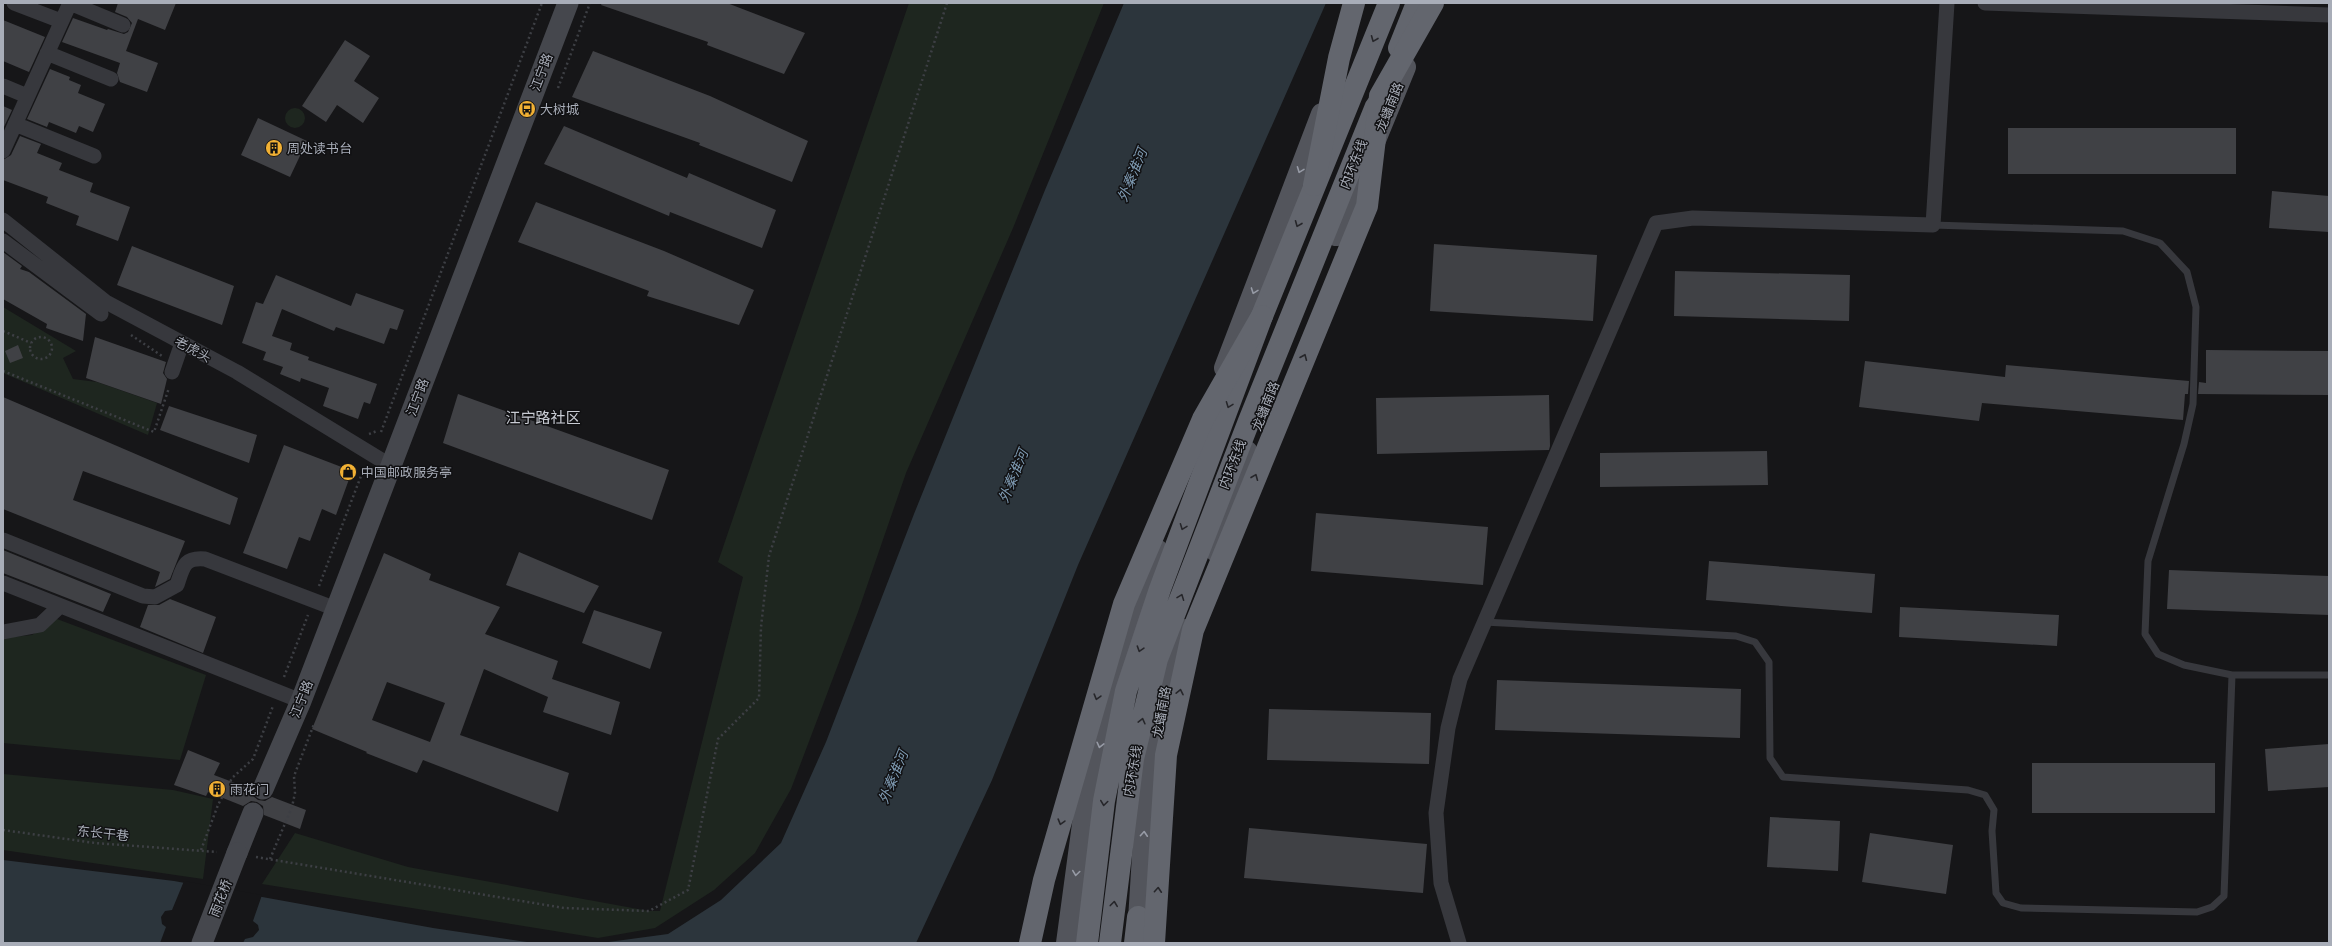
<svg xmlns="http://www.w3.org/2000/svg" width="2332" height="946" font-family="Arial,'Noto Sans SC',sans-serif">
	<style>
		.green { fill: #1e261f }
		.water { fill: #2c353c }
		.pier { fill: #161618 }
		.building { fill: #404145; fill-rule: evenodd }
		.lines { fill: none; stroke-linecap: round; stroke-linejoin: round }
		.path { stroke: #3d3f44; stroke-width: 2.5; stroke-dasharray: 2 3; stroke-linecap: butt }
		.lane { stroke: #37383d; stroke-width: 7 }
		.street { stroke: #37383d; stroke-width: 15 }
		.secondary { stroke: #45474d; stroke-width: 21 }
		.primary { stroke: #53555c; stroke-width: 22 }
		.highway { stroke: #63666e; stroke-width: 22 }
		.secondary-bridge { stroke: #45474d; stroke-width: 21 }
		.highway-bridge { stroke: #63666e; stroke-width: 22 }
		.oneway { stroke: #26262a }
		.oneway2 { stroke: #979ba6 }
		.labels { text-anchor: middle; stroke-width: 3; stroke-linejoin: round; paint-order: stroke }
		.street-label { font-size: 13px; fill: #a8adb8; stroke: #111113 }
		.poi-label { font-size: 13px; fill: #a8adb8; stroke: #111113; text-anchor: start }
		.water-label { font-size: 14px; font-style: italic; fill: #7f9bb3; stroke: #111113 }
		.quarter-label { font-size: 15px; fill: #c9ccd4; stroke: #111113 }
	</style>
	<rect width="100%" height="100%" fill="#161618"/>
	<!-- green -->
	<path class="green" d="M909,3H1104L1013,228L906,473L858,612L791,789L755,853L714,890L655,928L598,938L262,884L295,833L408,867L649,911H660L743,577L718,562Z
		M285 118a10 10 0 1 1 20 0a10 10 0 1 1-20 0Z
		M3,307L76,351L63,358L73,379L97,382L157,403L148,435L3,373Z
		M57,619L206,675L180,760L3,743V638L32,635Z
		M3,774L173,790L213,799L203,879L3,850Z"/>
	<!-- water -->
	<path class="water" d="M1124,3H1326L1078,565L992,780L916,943H601L668,934L721,900L781,843L826,742L914,514L1045,190Z
		M3,860L174,881L433,928L534,943H3Z"/>
	<!-- pier -->
	<path class="pier" d="M184,881L262,895L253,921L258,925L259,930L253,937L245,939L243,943H160L166,927L162,924L161,917L165,911L172,910Z"/>
	<!-- building -->
	<path class="building" d="M118,3H176L165,30L138,19L126,51L158,63L147,92L120,82L117,73L120,63L62,42L73,18L107,30L108,29L124,34L128,32L132,23L127,17L115,12Z
		M602,3H727L805,33L784,74L707,45L708,42L601,5Z
		M3,20L45,37L29,72L3,61Z
		M345,40L370,56L354,81L379,98L363,123L337,105L326,122L302,106Z
		M593,51L710,96L808,141L792,182L699,145L700,143L572,97Z
		M50,69L70,77L69,80L81,85L78,93L105,104L93,132L79,126L76,133L49,122L47,127L27,119Z
		M3,106L12,110L3,129Z
		M258,118L307,141L290,177L241,155Z
		M564,126L687,178L689,173L776,210L762,248L670,212L669,216L544,164Z
		M2008,128H2236V174H2008Z
		M20,136L41,144L37,153L62,163L59,170L93,183L90,192L130,207L118,241L76,225L79,216L46,203L48,197L3,180V160L11,155Z
		M2272,191L2329,196V232L2269,228Z
		M536,202L664,251L754,290L739,325L647,296L649,291L518,242Z
		M1434,244L1597,255L1593,321L1430,311Z
		M132,246L234,286L222,325L117,285Z
		M3,252L22,266L20,269L29,272L86,314L83,341L46,328L47,324L3,299Z
		M1675,271L1850,275L1849,321L1674,316Z
		M276,275L351,306L356,293L404,310L397,330L390,328L384,344L336,327L334,331L282,309L272,336L292,343L290,350L309,357L308,360L377,384L370,404L364,402L358,419L323,406L329,388L301,378L300,382L280,374L283,367L263,360L266,352L242,343L256,302L263,304Z
		M95,337L166,362L163,373L167,379L161,404L86,378Z
		M18,345L23,358L10,363L5,351Z
		M2206,350L2329,351V395L2198,394L2199,382L2206,383Z
		M1865,361L2005,377L2006,365L2189,381L2188,394H2185L2183,420L1982,403L1979,421L1859,407Z
		M458,394L669,470L652,520L443,443Z
		M1549,395L1550,446L1549,450L1377,454L1376,398Z
		M3,397L238,498L230,525L83,471L73,500L185,541L170,579L155,587L160,572L3,509Z
		M169,406L257,435L249,463L160,430Z
		M284,445L352,471L336,515L322,509L310,541L299,537L287,569L243,553Z
		M1767,451L1768,485L1600,487V453Z
		M1316,513L1488,527L1483,585L1311,571Z
		M3,550L111,594L103,612L3,573Z
		M519,552L599,586L584,613L506,585Z
		M384,553L431,574L429,580L500,607L485,634L558,661L552,679L620,702L611,735L543,712L548,697L484,669L460,735L569,773L558,812L423,760L417,773L366,753L367,752L312,729ZM387,682L445,703L430,742L372,720Z
		M1709,561L1875,574L1872,613L1706,600Z
		M2169,570L2329,576V615L2167,609Z
		M170,599L216,617L203,653L140,627L148,605H159Z
		M1900,607L2059,615L2057,646L1899,637Z
		M594,610L662,632L650,669L582,643Z
		M1497,680L1741,689L1740,738L1495,730Z
		M1269,709L1431,713L1429,764L1267,760Z
		M2329,744V787L2268,791L2265,749Z
		M188,750L220,763L214,775L251,789L253,796L258,800L265,801L272,797L306,810L300,829L264,815L263,806L257,802L251,801L243,806L208,792L206,796L174,785Z
		M2032,763H2215V813H2032Z
		M1770,817L1840,821L1838,871L1767,867Z
		M1249,828L1427,844L1423,893L1244,878Z
		M1870,833L1953,845L1946,894L1862,882Z"/>
	<g class="lines">
		<!-- path -->
		<path class="path" d="M558,88L590,3
			M3,331L31,343
			M131,335L162,356
			M30 348a11 11 0 1 1 22 0a11 11 0 1 1-22 0Z
			M3,371L154,432L169,388
			M381,432L542,3
			M369,434L377,431
			M319,586L361,476
			M284,677L308,615
			M3,830L95,843L217,852
			M201,850L218,805L232,778L253,759L273,706
			M256,857L564,908L649,911L688,890L718,739L759,698L761,627L769,556L947,3
			M270,859L292,807L295,793L294,776L314,724"/>
		<!-- lane -->
		<path class="lane" d="M1484,622L1736,636L1755,642L1769,662L1770,758L1783,777L1968,790L1985,795L1994,810L1992,831L1996,893L2003,903L2021,908L2197,912L2212,907L2224,896L2232,675L2184,665L2158,654L2145,634L2148,561L2184,444L2193,404L2196,307L2187,272L2160,243L2123,231L1933,225
			M2232,675H2329"/>
		<!-- street -->
		<path class="street" d="M14,3L61,21
			M70,3L123,25
			M1985,3L2329,15
			M47,53L111,79
			M3,86L27,96
			M15,124L94,156
			M3,151L70,3
			M3,220L106,302L237,372L391,466
			M3,241L101,314
			M172,372L182,343
			M3,540L143,596L155,597L177,585C183,567 184,557 205,559L336,609
			M3,583L301,701
			M3,632L40,625L60,606
			M1459,943L1441,883L1436,813L1448,728L1460,679L1656,223L1693,218L1933,225L1947,3"/>
		<!-- secondary -->
		<path class="secondary" d="M263,789L301,701L568,3
			M237,853L253,813"/>
		<!-- primary -->
		<path class="primary" d="M1336,235L1405,67
			M1225,368L1322,114
			M1216,551L1247,452
			M1138,936L1147,791L1166,684L1186,630
			M1067,943L1086,802L1131,620L1157,550"/>
		<!-- highway -->
		<path class="highway" d="M1399,48L1417,3
			M1087,943L1104,801L1126,691L1160,589L1262,316L1389,3
			M1110,943L1133,759L1157,659L1249,421L1376,106
			M1135,943L1138,917"/>
		<!-- secondary-bridge -->
		<path class="secondary-bridge" d="M202,943L237,853"/>
		<!-- highway-bridge -->
		<path class="highway-bridge" d="M1314,185L1339,58L1354,3
			M1030,943L1044,880L1124,604L1203,419L1262,316
			M1154,943L1166,755L1193,630L1367,206L1380,96L1433,3"/>
	</g>
	<!-- one-way arrows -->
	<defs><path id="oneway-chevron" d="M-2-3.5L2.5 0L-2 3.5" fill="none" stroke-width="1.6" stroke-linecap="round" stroke-linejoin="round"/></defs>
	<g class="oneway">
		<use href="#oneway-chevron" transform="translate(1374 39) rotate(112)"/>
		<use href="#oneway-chevron" transform="translate(1298 224) rotate(112)"/>
		<use href="#oneway-chevron" transform="translate(1304 357) rotate(-67)"/>
		<use href="#oneway-chevron" transform="translate(1229 405) rotate(111)"/>
		<use href="#oneway-chevron" transform="translate(1255 477) rotate(-68)"/>
		<use href="#oneway-chevron" transform="translate(1183 527) rotate(111)"/>
		<use href="#oneway-chevron" transform="translate(1181 597) rotate(-69)"/>
		<use href="#oneway-chevron" transform="translate(1140 649) rotate(108)"/>
		<use href="#oneway-chevron" transform="translate(1180 692) rotate(-78)"/>
		<use href="#oneway-chevron" transform="translate(1097 697) rotate(106)"/>
		<use href="#oneway-chevron" transform="translate(1142 721) rotate(-76)"/>
		<use href="#oneway-chevron" transform="translate(1104 803) rotate(98)"/>
		<use href="#oneway-chevron" transform="translate(1061 822) rotate(106)"/>
		<use href="#oneway-chevron" transform="translate(1158 890) rotate(-86)"/>
		<use href="#oneway-chevron" transform="translate(1114 904) rotate(-83)"/>
	</g>
	<g class="oneway2">
		<use href="#oneway-chevron" transform="translate(1300 170) rotate(111)"/>
		<use href="#oneway-chevron" transform="translate(1254 291) rotate(110)"/>
		<use href="#oneway-chevron" transform="translate(1100 745) rotate(104)"/>
		<use href="#oneway-chevron" transform="translate(1144 834) rotate(-86)"/>
		<use href="#oneway-chevron" transform="translate(1076 873) rotate(98)"/>
	</g>
	<!-- icons -->
	<defs>
		<g id="bus-disc" transform="scale(0.9)"><circle r="9.5" fill="#f2b134" stroke="#111113"/><path d="M-5-6H5V4H4V6H2V4H-2V6H-4V4H-5ZM-3.5-4V0h7V-4ZM-3.5 1.2v1.5H-2V1.2ZM2 1.2v1.5H3.5V1.2Z" fill="#111"/></g>
		<g id="building-disc" transform="scale(0.9)"><circle r="9.5" fill="#f2b134" stroke="#111113"/><path d="M-4-6H4V6H1V3H-1V6H-4ZM-2.5-4.3h1.7v1.8h-1.7ZM.8-4.3h1.7v1.8H.8ZM-2.5-1h1.7V.8h-1.7ZM.8-1h1.7V.8H.8Z" fill="#111"/></g>
		<g id="shop-disc" transform="scale(0.9)"><circle r="9.5" fill="#f2b134" stroke="#111113"/><path d="M-5-2.5h2.3a2.7 3.5 0 0 1 5.4 0H5L5.5 6h-11ZM-1.5-2.5h3a1.5 2.3 0 0 0-3 0Z" fill="#111"/></g>
	</defs>
	<g fill-rule="evenodd">
		<use href="#bus-disc" x="527" y="109"/>
		<use href="#building-disc" x="274" y="148"/>
		<use href="#shop-disc" x="348" y="472"/>
		<use href="#building-disc" x="217" y="789"/>
	</g>
	<g class="labels">
		<!-- street labels -->
		<g class="street-label">
			<text transform="translate(541 72) rotate(-69)" y="5">江宁路</text>
			<text transform="translate(1389 107) rotate(-68)" y="5">龙蟠南路</text>
			<text transform="translate(1353 164) rotate(-68)" y="5">内环东线</text>
			<text transform="translate(193 349) rotate(28)" y="5">老虎头</text>
			<text transform="translate(417 397) rotate(-69)" y="5">江宁路</text>
			<text transform="translate(1265 406) rotate(-68)" y="5">龙蟠南路</text>
			<text transform="translate(1232 464) rotate(-69)" y="5">内环东线</text>
			<text transform="translate(301 699) rotate(-68)" y="5">江宁路</text>
			<text transform="translate(1161 712) rotate(-80)" y="5">龙蟠南路</text>
			<text transform="translate(1132 771) rotate(-80)" y="5">内环东线</text>
			<text transform="translate(103 833) rotate(6)" y="5">东长干巷</text>
			<text transform="translate(220 898) rotate(-69)" y="5">雨花桥</text>
		</g>
		<!-- poi labels -->
		<g class="poi-label">
			<text x="540" y="114">大树城</text>
			<text x="287" y="153">周处读书台</text>
			<text x="361" y="477">中国邮政服务亭</text>
			<text x="230" y="794">雨花门</text>
		</g>
		<!-- water labels -->
		<g class="water-label">
			<text transform="translate(1132 175) rotate(-68)" y="5">外秦淮河</text>
			<text transform="translate(1013 476) rotate(-68)" y="5">外秦淮河</text>
			<text transform="translate(893 777) rotate(-68)" y="5">外秦淮河</text>
		</g>
		<!-- quarter labels -->
		<g class="quarter-label">
			<text x="543" y="423">江宁路社区</text>
		</g>
	</g>
	<!-- border -->
	<rect width="2332" height="946" fill="none" stroke="#a8adb8" stroke-width="8"/>
</svg>
